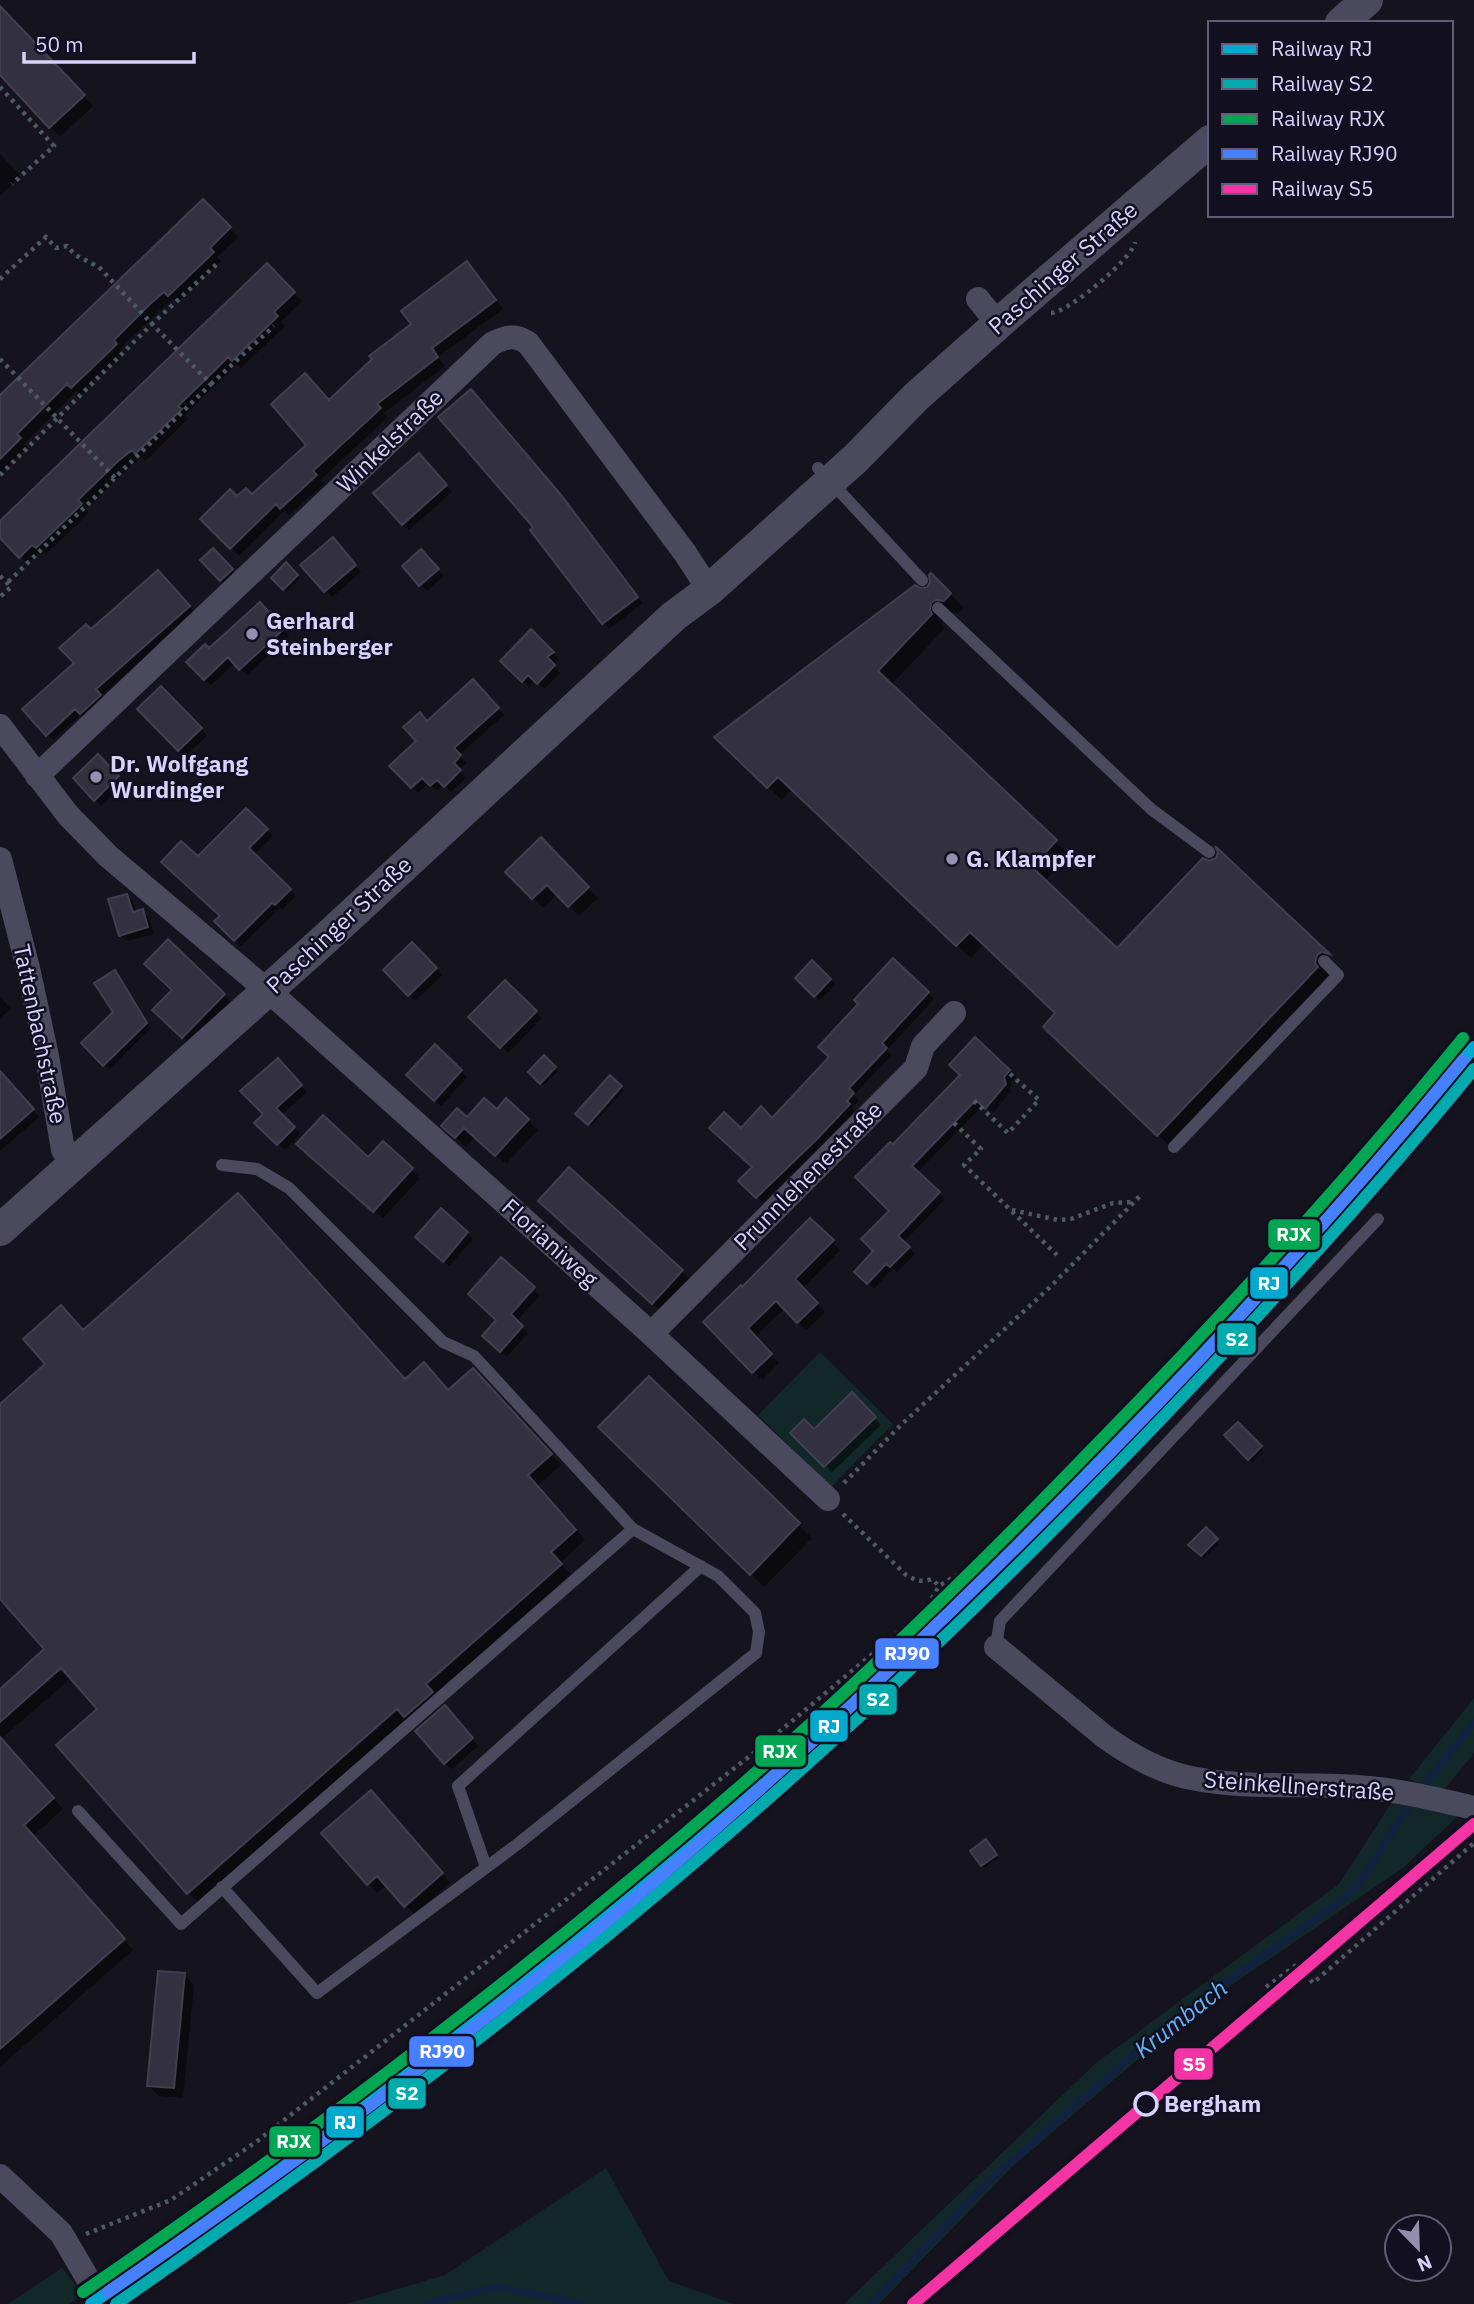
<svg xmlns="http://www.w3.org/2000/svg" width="1474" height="2304" font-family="'IBM Plex Sans',sans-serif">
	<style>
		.green { fill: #122728 }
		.shadow { fill: #0007 }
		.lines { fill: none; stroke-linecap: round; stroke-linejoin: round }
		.stream { stroke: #112240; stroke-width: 7 }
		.building { fill: #33313f; stroke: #423e50; stroke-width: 2 }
		.path { stroke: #4d5a66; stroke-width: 4.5; stroke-dasharray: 3.5 5; stroke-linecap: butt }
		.service { stroke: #4a495d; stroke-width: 12 }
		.minor { stroke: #4a495d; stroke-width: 24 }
		.tertiary { stroke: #4a495d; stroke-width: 32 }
		.rail-1-casing { stroke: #120f21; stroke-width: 18 }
		.rail-2-casing { stroke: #120f21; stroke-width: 18 }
		.rail-3-casing { stroke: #120f21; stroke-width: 18 }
		.rail-4-casing { stroke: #120f21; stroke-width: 18 }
		.rail-5-casing { stroke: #120f21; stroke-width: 18 }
		.rail-1 { stroke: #00a9ce; stroke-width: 12 }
		.rail-2 { stroke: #00aaad; stroke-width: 12 }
		.rail-3 { stroke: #00a651; stroke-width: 12 }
		.rail-4 { stroke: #4680ff; stroke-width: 12 }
		.rail-5 { stroke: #f433a5; stroke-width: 12 }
		.poi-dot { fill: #938fae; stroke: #120f21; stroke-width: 2.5 }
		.stop-dot { fill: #120f21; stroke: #d7d2fc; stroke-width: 3.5 }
		.labels { text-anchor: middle; stroke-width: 5; stroke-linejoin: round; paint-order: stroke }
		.street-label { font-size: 23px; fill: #d7d2fc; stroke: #120f21 }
		.poi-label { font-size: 23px; font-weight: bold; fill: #d7d2fc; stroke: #120f21; text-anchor: start }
		.stop-label { font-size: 23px; font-weight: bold; fill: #d7d2fc; stroke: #120f21; text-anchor: start }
		.water-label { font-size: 24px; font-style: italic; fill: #68b1f4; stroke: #120f21 }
		.line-badge { stroke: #120f21; stroke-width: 2.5 }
		.badge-label { font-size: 19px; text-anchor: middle; font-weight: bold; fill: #fff }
	</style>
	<rect width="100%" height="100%" fill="#15131d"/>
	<!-- green -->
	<path class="green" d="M820,1352L893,1424L831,1487L758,1415Z
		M1474,1698V1753L1443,1791L1409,1779Z
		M1395,1797L1462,1812L1404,1867L1198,2008L1013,2166L879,2304H844L1096,2063L1339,1884Z
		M606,2168L669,2281L734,2304H346L445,2275Z
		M62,2268L83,2294L69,2304H8Z"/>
	<!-- shadow -->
	<path class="shadow" d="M0,8L93,106L60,137L0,73Z
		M0,154L21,176L0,196Z
		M203,201L238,237L217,257L221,261L177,303L173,299L158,312L120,349L124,353L80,395L76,391L24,444L28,447L0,474V398Z
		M467,264L503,309L438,357L445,366L384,413L388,417L320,480L324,484L289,515L284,511L239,556L202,519L237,498L252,497L309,445L329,402L413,325Z
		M267,266L302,301L281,322L285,326L241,368L237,364L223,378L185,415L188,419L145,461L141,457L85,509L89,513L45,555L41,551L28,564L0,536V523Z
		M425,461L452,492L409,530L403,524Z
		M567,504L643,603L609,629L532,530Z
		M339,546L361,572L332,597L303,565Z
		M213,550L237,576L227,586L203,560Z
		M421,552L444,576L427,591L404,567Z
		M286,565L300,578L287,591L273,578Z
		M931,576L964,607L958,614L950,612L944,616L942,625L944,629L891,685L1069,855L1045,881L1118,950L1209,863L1217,859L1220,852L1338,966L1330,969L1328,977L1172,1148L1059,1040L1057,1013L984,944L971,958L792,789L782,800L716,737L920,590L928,588L932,582Z
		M164,578L195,613L101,696L106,701L87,719L82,714L53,740L25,710L76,664L91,631Z
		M260,604L289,636L247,675L235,663L211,685L189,662L209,651Z
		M531,632L559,659L552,665L560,673L544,689L536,680L529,687L502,661Z
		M473,682L504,715L459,755L466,763L459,770L466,778L451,792L444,785L437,791L429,783L418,793L392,766L418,741L428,723Z
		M161,688L207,736L185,756L140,709Z
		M98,757L124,784L101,806L75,779Z
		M246,810L273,836L254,855L296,896L282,910L280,908L241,946L217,921L222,916Z
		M541,840L598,898L579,916L558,894L543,908L508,872Z
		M127,895L133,902L137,913L143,911L149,918L154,934L127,941L120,935Z
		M168,942L230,1001L189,1043L155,1010L174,990Z
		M412,944L442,975L415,1001L386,970Z
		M893,961L934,999L887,1050L892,1055L854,1095L859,1100L852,1108L855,1111L823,1144L763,1202L741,1181L755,1167L741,1131L772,1120L831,1057L861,1004Z
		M812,963L835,985L820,1000L797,978Z
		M119,977L151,1028L109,1069L84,1043L115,1013Z
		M505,982L542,1018L508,1053L471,1017Z
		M0,997L11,1009L0,1018Z
		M975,1040L1015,1077L1010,1084L1011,1091L993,1113L983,1105L917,1173L945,1199L903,1243L915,1254L897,1272L893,1268L874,1289L857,1272L876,1251L892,1211L893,1147L962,1075Z
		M435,1047L467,1077L441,1106L409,1075Z
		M544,1058L558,1071L543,1085L530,1072Z
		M284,1066L307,1092L281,1115L300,1134L285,1150L256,1123L265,1114Z
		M610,1078L624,1090L591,1126L577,1114Z
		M0,1087H13L39,1117L0,1151Z
		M497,1111L528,1120L538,1130L506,1164L475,1136L466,1147L453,1135L467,1119Z
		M307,1152L368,1160L411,1170L420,1178L383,1218Z
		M441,1211L473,1239L449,1266L423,1243Z
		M554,1214L681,1271L695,1284L666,1316Z
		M810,1220L840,1250L802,1289L825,1312L806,1330L785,1308L754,1338L779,1363L762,1380L705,1322L742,1289Z
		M533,1289L540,1295L516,1322L528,1333L507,1357L484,1336Z
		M84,1332L405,1381L448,1392L483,1380L561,1465L537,1486L585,1540L560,1563L571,1574L198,1903L59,1746L99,1709L71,1678L1,1739L63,1809L33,1836L133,1950L0,2067V1691L47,1650L0,1596V1406Z
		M649,1379L812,1538L764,1587L601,1427Z
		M852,1395L881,1425L832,1472L793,1433L814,1431Z
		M1238,1424L1263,1450L1252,1462L1227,1435Z
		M1206,1529L1219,1543L1204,1558L1191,1545Z
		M451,1714L478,1746L452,1769L445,1763Z
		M379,1801L450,1883L414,1914L387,1884L377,1893L324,1833Z
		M989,1844L998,1858L985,1867L982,1865Z
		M184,1975L194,1985L183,2098L159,2096L149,2086Z"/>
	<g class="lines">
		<!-- stream -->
		<path class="stream" d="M1420,1790L1474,1723
			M424,2304L497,2287L584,2304
			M871,2304L985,2185L1174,2019L1345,1898L1360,1883L1413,1800"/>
	</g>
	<!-- building -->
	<path class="building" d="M0,6L85,95L49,128L0,75Z
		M203,199L231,227L210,248L214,252L168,296L164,292L150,304L114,340L117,344L71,388L67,384L17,434L21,438L0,459V395Z
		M467,261L496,300L432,348L438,357L377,404L381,408L313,471L317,475L280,509L276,504L230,549L200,519L230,489L237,496L246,488L252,494L306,445L271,404L305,373L329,400L372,359L369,356L411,324L401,311Z
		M267,263L295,292L274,312L278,316L232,361L228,357L215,370L178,406L182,409L135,454L132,450L117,462L78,500L82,504L36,548L32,545L19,558L0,538V521Z
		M471,389L561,495L638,597L602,624L530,530L533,527L438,417Z
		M419,453L447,485L402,525L373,493Z
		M333,537L356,565L324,592L300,565Z
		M213,548L233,569L220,581L200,560Z
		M421,549L439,569L419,586L402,566Z
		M286,562L298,575L283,590L271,578Z
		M158,570L190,606L96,689L101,695L80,714L75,709L46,736L22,709L74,663L59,648L86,624L91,629Z
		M931,573L951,593L944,601L936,600L931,603L930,610L932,614L878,671L1057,840L1032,867L1117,948L1203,858L1209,861L1216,858L1218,852L1215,846L1330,954L1322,952L1317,955L1315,963L1318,967L1157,1136L1043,1027L1055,1013L970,932L956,946L778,777L767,788L714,737L915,585L920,588L927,587L930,582L929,575Z
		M260,602L284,629L239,670L228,657L204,680L186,662L205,644L209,648Z
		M531,629L554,652L547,657L555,665L537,684L528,675L522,682L500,661Z
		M473,679L499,708L454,748L461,755L454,763L461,770L444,787L437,780L430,786L422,778L411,788L389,766L416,741L403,727L420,712L427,721Z
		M161,686L202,728L178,751L137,709Z
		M98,754L119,776L94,801L73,778Z
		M246,808L268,829L249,848L291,889L275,905L272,903L234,941L214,921L220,916L161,862L181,841L198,856Z
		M541,837L589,887L568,907L547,885L532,899L505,872Z
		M127,894L133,912L143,909L148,927L119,936L108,899Z
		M168,939L225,994L182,1038L152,1010L172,990L144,964Z
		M412,942L437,968L408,996L383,970Z
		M893,958L929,992L882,1043L887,1048L849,1088L854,1093L847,1101L850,1104L817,1139L756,1198L738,1181L752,1167L709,1128L724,1112L741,1128L761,1106L772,1118L829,1057L818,1047L858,1004L854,1000Z
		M812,960L831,979L814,997L795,978Z
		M115,970L147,1023L103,1066L81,1043L113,1012L94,983Z
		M505,980L537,1011L500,1048L468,1017Z
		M975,1037L1010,1070L1004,1077L1006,1084L985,1109L976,1100L912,1166L940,1192L898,1236L910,1247L890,1267L886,1264L867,1284L854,1272L873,1251L861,1239L889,1211L855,1177L890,1142L893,1144L960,1075L949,1065Z
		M435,1044L462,1070L434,1101L406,1075Z
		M544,1055L556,1067L540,1084L528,1072Z
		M278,1058L302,1085L276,1108L295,1127L277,1145L254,1123L263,1114L240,1091Z
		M0,1071L34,1109L0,1139Z
		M610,1075L622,1086L588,1125L575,1114Z
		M484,1098L497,1109L506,1098L529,1119L495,1156L464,1128L455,1138L441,1126L457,1108L467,1117Z
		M323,1115L368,1157L383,1141L413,1168L373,1212L296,1144Z
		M569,1167L683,1270L652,1304L538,1201Z
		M238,1193L405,1379L424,1362L448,1390L473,1368L552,1454L528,1475L576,1530L551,1552L562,1564L426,1684L433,1692L404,1717L397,1709L187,1894L56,1745L97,1709L61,1668L0,1722V1689L44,1649L0,1599V1404L45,1364L23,1339L61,1305L83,1330Z
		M441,1208L468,1232L443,1262L415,1237Z
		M810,1218L834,1240L795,1279L818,1303L797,1323L776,1301L748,1328L772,1354L752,1373L703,1322L741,1285L742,1287Z
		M501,1257L535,1287L511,1314L523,1326L500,1352L482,1336L496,1320L468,1294Z
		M649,1376L800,1523L750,1575L598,1427Z
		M852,1392L876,1417L824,1467L790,1433L804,1419L814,1429Z
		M1238,1422L1262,1446L1248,1460L1224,1435Z
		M1206,1527L1218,1539L1201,1556L1188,1545Z
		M445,1705L473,1738L444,1764L415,1731Z
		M0,1737L54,1798L24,1825L125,1939L0,2049Z
		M371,1790L443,1873L404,1907L377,1876L367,1885L321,1833Z
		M986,1839L997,1855L981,1866L970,1851Z
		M158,1971L185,1973L174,2088L147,2086Z"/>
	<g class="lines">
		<!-- path -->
		<path class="path" d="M0,87L54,146L12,184
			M0,279L46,237L56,248L67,246L75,255L99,267L152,324L218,263
			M1051,313C1069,312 1132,259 1135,242
			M0,359L115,478
			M211,384L274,326
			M0,475L152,324L211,384L7,583
			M0,576L11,587L0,597
			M974,1101L1008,1133L1039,1100L1008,1072
			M954,1123L981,1149L964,1165L1057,1255
			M1012,1210L1058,1220L1071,1219L1113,1203L1134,1202
			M844,1483L902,1424L1049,1288L1143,1193
			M843,1514L906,1575C915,1580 922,1583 932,1579L939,1586
			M1266,1987L1298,1964L1313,1983L1474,1843
			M86,2234L171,2200L256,2142L755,1752L926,1609L939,1586L962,1572L1069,1472L1147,1391L1252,1276"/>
		<!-- service -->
		<path class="service" d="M818,468L922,580
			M938,608L1151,809L1209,852
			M1174,1147L1338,975L1324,961
			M222,1165L257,1169L289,1188L443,1342L474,1356L633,1529L718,1576L755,1613L759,1632L756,1653L519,1843L317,1993L222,1887
			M996,1647L1000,1621L1378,1219
			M78,1811L181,1924L633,1529
			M486,1867L458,1786L701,1566"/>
		<!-- minor -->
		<path class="minor" d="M978,299L998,324
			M0,726L68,815L108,856L282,1003L647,1330L828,1499
			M37,776L493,343C508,336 515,335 528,343L685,553L709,590
			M0,859L28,968L47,1056L63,1150L73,1166
			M651,1334L916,1068L923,1046L954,1013
			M996,1647L1105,1737C1130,1755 1160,1772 1191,1778C1249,1790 1310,1782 1369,1788C1404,1791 1439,1800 1474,1808
			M0,2176L61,2233L88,2279L108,2304"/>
		<!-- tertiary -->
		<path class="tertiary" d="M1341,23L1367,0
			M0,1230L324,940L674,616L709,590L855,459L917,396L998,324L1210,141"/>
		<!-- rail-1 casing -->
		<g class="rail-1-casing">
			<path id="rail-1" d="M91,2304C321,2145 544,1976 755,1792C878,1685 995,1570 1108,1453C1236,1322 1359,1188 1474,1047"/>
		</g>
		<!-- rail-2 casing -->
		<g class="rail-2-casing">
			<path id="rail-2" d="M116,2304C359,2136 595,1956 815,1757C937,1648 1053,1532 1166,1414C1272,1302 1376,1189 1474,1069"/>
		</g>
		<!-- rail-3 casing -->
		<g class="rail-3-casing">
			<path id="rail-3" d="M83,2292C313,2134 535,1965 745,1782C868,1675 985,1560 1098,1443C1225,1313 1348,1179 1463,1038"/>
		</g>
		<!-- rail-4 casing -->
		<g class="rail-4-casing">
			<path id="rail-4" d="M108,2292C273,2179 435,2061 590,1935C728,1822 860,1700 987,1576C1155,1412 1314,1241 1463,1060"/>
		</g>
		<!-- rail-5 casing -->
		<g class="rail-5-casing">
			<path id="rail-5" d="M913,2304L1474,1824"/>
		</g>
		<!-- rail-1 -->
		<use href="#rail-1" class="rail-1"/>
		<!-- rail-2 -->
		<use href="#rail-2" class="rail-2"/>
		<!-- rail-3 -->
		<use href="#rail-3" class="rail-3"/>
		<!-- rail-4 -->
		<use href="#rail-4" class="rail-4"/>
		<!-- rail-5 -->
		<use href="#rail-5" class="rail-5"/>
	</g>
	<!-- markers -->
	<g class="poi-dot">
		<circle cx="252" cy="634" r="7"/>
		<circle cx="96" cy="777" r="7"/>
		<circle cx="952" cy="859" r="7"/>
	</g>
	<circle class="stop-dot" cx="1146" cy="2104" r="11"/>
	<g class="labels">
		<!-- street labels -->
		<g class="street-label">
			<text transform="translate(1063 268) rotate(-41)" y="8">Paschinger Straße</text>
			<text transform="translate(390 441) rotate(-44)" y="8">Winkelstraße</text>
			<text transform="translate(339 925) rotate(-43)" y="8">Paschinger Straße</text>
			<text transform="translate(40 1034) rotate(78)" y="8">Tattenbachstraße</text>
			<text transform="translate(808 1176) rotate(-45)" y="8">Prunnlehenestraße</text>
			<text transform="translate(550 1243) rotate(42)" y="8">Florianiweg</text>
			<text transform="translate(1299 1786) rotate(4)" y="8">Steinkellnerstraße</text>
		</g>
		<!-- poi labels -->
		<g class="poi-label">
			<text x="266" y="629">Gerhard<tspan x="266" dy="26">Steinberger</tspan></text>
			<text x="110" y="772">Dr. Wolfgang<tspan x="110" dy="26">Wurdinger</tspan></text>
			<text x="966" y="867">G. Klampfer</text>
		</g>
		<!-- stop labels -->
		<g class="stop-label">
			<text x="1164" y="2112">Bergham</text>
		</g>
		<!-- water labels -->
		<g class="water-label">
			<text transform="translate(1181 2019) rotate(-38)" y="8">Krumbach</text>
		</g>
	</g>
	<g class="line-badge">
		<rect x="1267" y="1218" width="54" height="33" rx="7" fill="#00a651"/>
		<rect x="1249" y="1266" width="40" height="34" rx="7" fill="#00a9ce"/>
		<rect x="1216" y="1322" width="41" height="34" rx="7" fill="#00aaad"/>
		<rect x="874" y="1637" width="66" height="33" rx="7" fill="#4680ff"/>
		<rect x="858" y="1683" width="40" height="33" rx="7" fill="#00aaad"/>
		<rect x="809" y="1709" width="40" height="34" rx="7" fill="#00a9ce"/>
		<rect x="754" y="1734" width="53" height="34" rx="7" fill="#00a651"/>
		<rect x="408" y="2035" width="67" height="33" rx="7" fill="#4680ff"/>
		<rect x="1173" y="2047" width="41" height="34" rx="7" fill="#f433a5"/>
		<rect x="387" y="2077" width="40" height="33" rx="7" fill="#00aaad"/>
		<rect x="325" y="2105" width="40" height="34" rx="7" fill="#00a9ce"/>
		<rect x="268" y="2125" width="53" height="33" rx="7" fill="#00a651"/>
	</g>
	<g class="badge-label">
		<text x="1294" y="1241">RJX</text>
		<text x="1269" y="1290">RJ</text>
		<text x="1237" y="1346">S2</text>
		<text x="907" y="1660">RJ90</text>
		<text x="878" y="1706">S2</text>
		<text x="829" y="1733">RJ</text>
		<text x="780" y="1758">RJX</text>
		<text x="442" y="2058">RJ90</text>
		<text x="1194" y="2071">S5</text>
		<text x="407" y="2100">S2</text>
		<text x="345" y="2129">RJ</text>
		<text x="294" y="2148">RJX</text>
	</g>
	<!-- legend -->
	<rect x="1208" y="21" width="245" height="196" fill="#120f21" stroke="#615d79" stroke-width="2"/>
	<rect x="1222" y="44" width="35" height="10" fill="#00a9ce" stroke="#615d79" stroke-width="2"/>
	<text x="1271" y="56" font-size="21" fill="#d7d2fc">Railway RJ</text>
	<rect x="1222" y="79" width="35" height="10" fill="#00aaad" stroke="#615d79" stroke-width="2"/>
	<text x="1271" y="91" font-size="21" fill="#d7d2fc">Railway S2</text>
	<rect x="1222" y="114" width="35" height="10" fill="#00a651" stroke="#615d79" stroke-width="2"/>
	<text x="1271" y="126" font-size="21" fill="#d7d2fc">Railway RJX</text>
	<rect x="1222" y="149" width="35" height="10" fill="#4680ff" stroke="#615d79" stroke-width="2"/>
	<text x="1271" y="161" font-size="21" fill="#d7d2fc">Railway RJ90</text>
	<rect x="1222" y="184" width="35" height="10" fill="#f433a5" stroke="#615d79" stroke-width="2"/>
	<text x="1271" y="196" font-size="21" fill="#d7d2fc">Railway S5</text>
	<!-- north arrow -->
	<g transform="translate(1418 2248) rotate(157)"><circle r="33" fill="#120f21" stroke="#615d79" stroke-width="2"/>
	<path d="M0-5L12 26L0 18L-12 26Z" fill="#938fae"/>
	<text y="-10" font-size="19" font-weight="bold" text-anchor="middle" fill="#d7d2fc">N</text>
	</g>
	<!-- scale -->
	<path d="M24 52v10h170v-10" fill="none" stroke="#d7d2fc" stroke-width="3.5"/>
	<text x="35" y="52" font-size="21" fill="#d7d2fc" stroke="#120f21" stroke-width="5" paint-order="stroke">50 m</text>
</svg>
